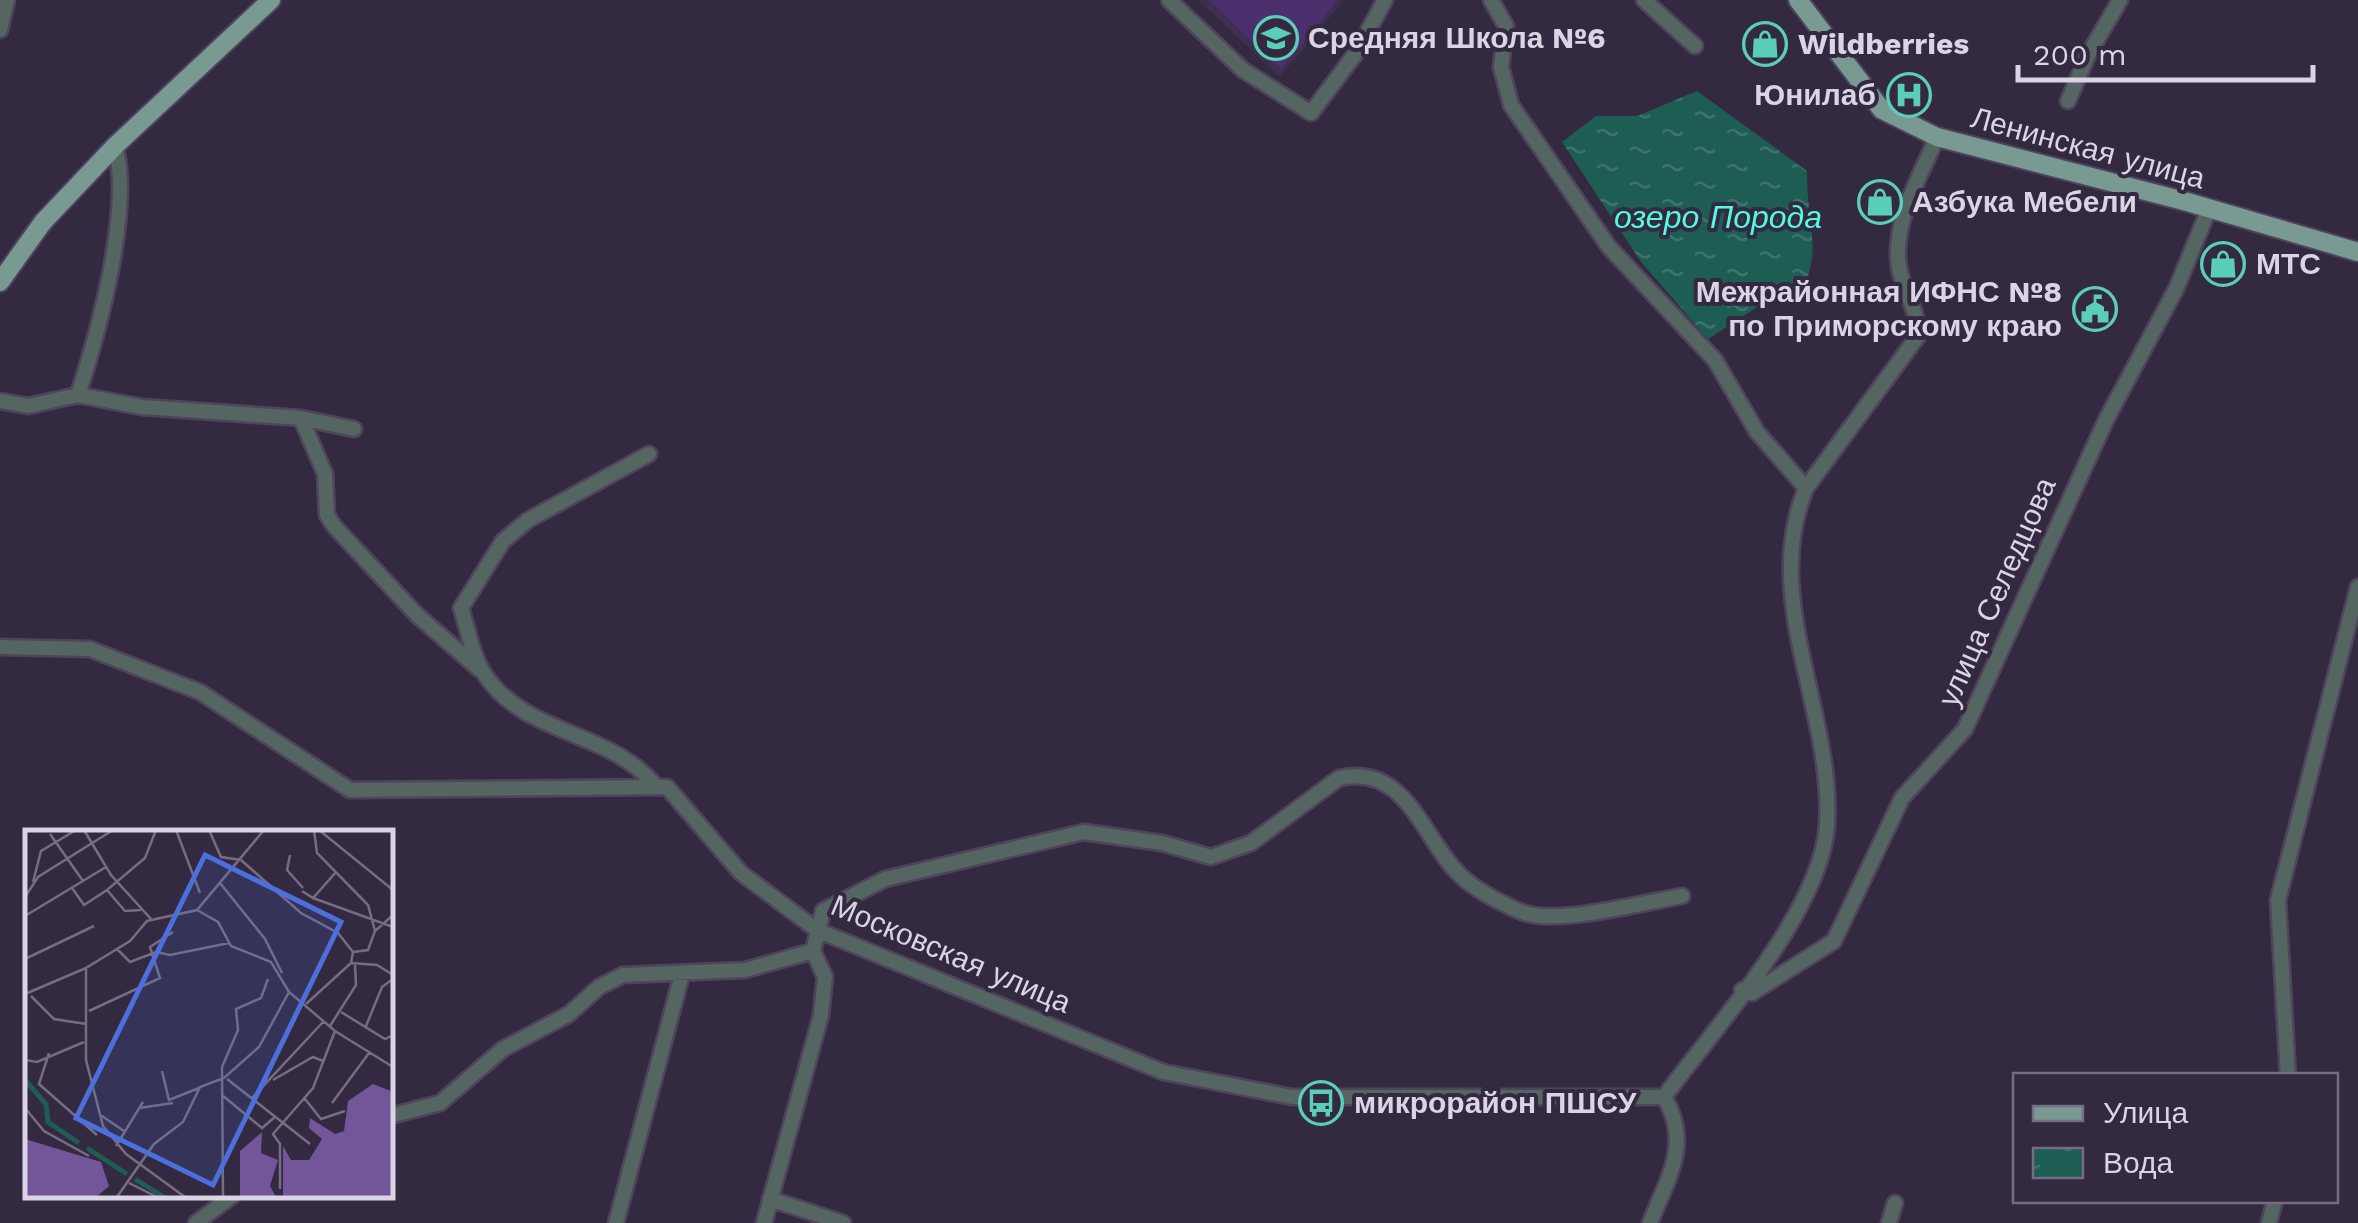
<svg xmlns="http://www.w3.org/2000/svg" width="2358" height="1223" font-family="'Work Sans',sans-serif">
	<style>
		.built { fill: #3d304e }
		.pitch { fill: #4c2f6d }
		.water { fill: url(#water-ripples) }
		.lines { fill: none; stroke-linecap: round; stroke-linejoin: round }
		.minor-casing { stroke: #4e445b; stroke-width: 19 }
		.major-casing { stroke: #4e445b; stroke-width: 22 }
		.minor { stroke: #556561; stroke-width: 14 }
		.major { stroke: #799993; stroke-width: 18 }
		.labels { text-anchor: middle; stroke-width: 8; stroke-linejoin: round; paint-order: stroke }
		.poi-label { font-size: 30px; font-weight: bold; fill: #dad4e4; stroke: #332941; text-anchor: start }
		.street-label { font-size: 30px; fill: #dad4e4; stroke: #332941 }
		.water-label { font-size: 32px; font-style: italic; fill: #52fae1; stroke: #332941 }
		.inset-river { fill: none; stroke: #1d5d54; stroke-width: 5 }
		.inset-road { fill: none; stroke: #766d82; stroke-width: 2.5 }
		.view { fill: #4c70db; fill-opacity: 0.15; stroke: #4c70db; stroke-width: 5 }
		.inset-edge { fill: none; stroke: #dad4e4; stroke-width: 5 }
	</style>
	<defs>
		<pattern id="water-ripples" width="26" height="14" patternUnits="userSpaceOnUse" patternTransform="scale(2.5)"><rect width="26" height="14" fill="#1d5d54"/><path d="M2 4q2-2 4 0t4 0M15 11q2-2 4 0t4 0" fill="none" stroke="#3d736c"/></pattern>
	</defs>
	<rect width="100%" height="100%" fill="#332941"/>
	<!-- built -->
	<path class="built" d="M1198,0H1344L1280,77Z"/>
	<!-- pitch -->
	<path class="pitch" d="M1209,0H1338L1281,70Z"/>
	<!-- water -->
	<path class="water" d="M1697,91L1807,171C1806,225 1826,252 1796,302H1765L1708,339L1641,262L1562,142L1596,116H1637Z"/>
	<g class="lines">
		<!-- minor casing -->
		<g class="minor-casing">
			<path id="minor" d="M1169,0L1243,70L1311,113L1356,53L1385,0
				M1491,0L1506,26L1501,67L1511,105L1609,247L1715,360L1757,432L1806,488
				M1644,0L1695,46
				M0,30L7,0
				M2068,101L2088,55L2120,0
				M78,395C98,334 133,207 115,146
				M0,401L28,406L78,395L142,407L301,418L354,429
				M301,418L325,474L327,515L334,526L417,615L479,669
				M649,454L528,520L503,541L461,608C468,629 472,656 485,675C526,736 609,730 655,785
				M0,647L90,649L200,692L350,790L667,787L741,873L817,930L1163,1072L1292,1097H1664
				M1742,990L1752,993L1834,941L1902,798L1965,729L2106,420L2176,289L2209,209
				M2288,1076L2278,900L2358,587
				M1664,1097C1715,1027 1821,912 1827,825C1834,712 1760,598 1806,488L1918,336C1919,310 1903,291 1899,267C1892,222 1920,177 1937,137
				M390,1116L440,1103L503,1049L569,1014L599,987L623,975L745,970L813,951L823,911L885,879L1084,832L1162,843L1211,857L1251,843L1339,778C1408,763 1422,840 1462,877C1476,890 1504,905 1522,912C1554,926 1646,902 1682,896
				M770,1199L843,1223
				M196,1223L232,1196
				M616,1223L682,974
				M764,1223L821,1015L825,977L813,951
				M1650,1223C1668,1177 1692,1143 1664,1097
				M1889,1223L1895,1203
				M2269,1223L2275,1200"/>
		</g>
		<!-- major casing -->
		<g class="major-casing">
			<path id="major" d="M1798,0L1882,110L1937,137L2184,201L2358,252
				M0,282L43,222L115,146L271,0"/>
		</g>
		<!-- minor -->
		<use href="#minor" class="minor"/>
		<!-- major -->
		<use href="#major" class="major"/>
	</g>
	<!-- icons -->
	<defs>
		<g id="school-ring" transform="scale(2.25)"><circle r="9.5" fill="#332941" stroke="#5bcebb" stroke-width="1.5"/><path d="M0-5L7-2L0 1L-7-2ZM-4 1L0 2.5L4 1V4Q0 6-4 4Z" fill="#5bcebb"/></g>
		<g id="shop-ring" transform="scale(2.25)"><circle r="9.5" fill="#332941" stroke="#5bcebb" stroke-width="1.5"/><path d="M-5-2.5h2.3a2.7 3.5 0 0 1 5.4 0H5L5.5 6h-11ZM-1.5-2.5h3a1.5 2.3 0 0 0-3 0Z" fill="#5bcebb"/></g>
		<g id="hospital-ring" transform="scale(2.25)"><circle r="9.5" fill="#332941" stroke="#5bcebb" stroke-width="1.5"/><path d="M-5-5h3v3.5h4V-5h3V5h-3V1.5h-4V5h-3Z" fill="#5bcebb"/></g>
		<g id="civic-ring" transform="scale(2.25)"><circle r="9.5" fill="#332941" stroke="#5bcebb" stroke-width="1.5"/><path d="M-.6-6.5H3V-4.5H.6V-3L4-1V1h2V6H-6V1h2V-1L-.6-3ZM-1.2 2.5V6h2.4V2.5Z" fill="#5bcebb"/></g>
		<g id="bus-ring" transform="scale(2.25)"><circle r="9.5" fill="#332941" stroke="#5bcebb" stroke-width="1.5"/><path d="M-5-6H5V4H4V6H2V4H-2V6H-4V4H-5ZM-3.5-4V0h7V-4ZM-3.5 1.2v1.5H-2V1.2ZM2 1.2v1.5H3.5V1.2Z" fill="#5bcebb"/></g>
	</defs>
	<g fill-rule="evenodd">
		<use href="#school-ring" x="1276" y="38"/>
		<use href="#shop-ring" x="1765" y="44"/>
		<use href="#hospital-ring" x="1909" y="95"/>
		<use href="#shop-ring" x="1880" y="202"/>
		<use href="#shop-ring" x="2223" y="264"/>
		<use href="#civic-ring" x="2095" y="309"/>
		<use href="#bus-ring" x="1321" y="1103"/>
	</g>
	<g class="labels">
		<!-- poi labels -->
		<g class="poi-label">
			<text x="1308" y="48">Средняя Школа №6</text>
			<text x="1798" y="54">Wildberries</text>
			<text x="1876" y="105" text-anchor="end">Юнилаб</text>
			<text x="1912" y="212">Азбука Мебели</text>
			<text x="2256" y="274">МТС</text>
			<text x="2062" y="302" text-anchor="end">Межрайонная ИФНС №8<tspan x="2062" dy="34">по Приморскому краю</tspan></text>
			<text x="1354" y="1113">микрорайон ПШСУ</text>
		</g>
		<!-- street labels -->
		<g class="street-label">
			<text transform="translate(2088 148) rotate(15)" y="10">Ленинская улица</text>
			<text transform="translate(1997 592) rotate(-66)" y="10">улица Селедцова</text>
			<text transform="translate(951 954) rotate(23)" y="10">Московская улица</text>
		</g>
		<!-- water labels -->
		<g class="water-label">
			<text x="1718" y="228">озеро Порода</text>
		</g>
	</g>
	<!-- overview -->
	<g transform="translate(25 830)">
		<rect width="368" height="368" fill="#332941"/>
		<path d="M348,254L366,261L367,367H258V316L266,330H284L297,309L284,298L285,288L310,304L319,301L323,271ZM237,302L236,323L253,330L245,356L251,367H215V321ZM0,309L76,332L84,356L71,367H0Z" fill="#73559a"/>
		<path class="inset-river" d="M0,250L21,274L23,292L54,313M62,318L102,344M110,349L139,367"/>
		<path class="inset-road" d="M59,0L86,45L126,89M151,0L175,63M184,0L196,27L216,30M289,0L292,23L343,75L350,101M294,0L368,60M25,4L58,51M265,25L262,40L278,58M216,30L276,83L313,103L328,122L326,133M8,52L16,21L51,0M195,53L240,109L257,143M47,58L59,75L82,60L120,28L131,0M82,60L100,81L116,80M277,61L288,68L311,42M0,67L13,47L88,0M288,68L368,97M172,80L193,92L206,116L246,132L264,162L310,201L368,237M0,86L81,37M92,119L105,132L131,122L145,125L204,113M328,122L343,120L350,101L368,85M0,129L69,96M326,133L352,135L368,145M0,164L61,138M6,166L29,189L61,194M281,174L326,133M64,181L135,148L125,117L148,102M316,182L360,209L368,205M305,196L331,155L330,135M341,196L357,157L368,149M24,223L14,254L72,305M0,230L12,232L59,212M137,241L144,270L174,258M202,249L285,314M248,250L288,227L298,231M197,265L237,298L250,287M227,268L299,191M280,269L296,289L320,281M307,273L344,223M0,278L19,301L64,326M114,278L148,273M74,284L99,301M91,316L118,272M104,353L132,367M255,359V314L248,304L288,258L310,201M92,367L129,314L158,292L175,257L199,248L234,217L264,162M160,367L101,324L78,296L61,230V138L105,111L122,91L172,80L239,0M198,367L197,237L213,200L211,179L236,168L243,149"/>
		<path class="view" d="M180,25L316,92L188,355L51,288Z"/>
		<rect width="368" height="368" class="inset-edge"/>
	</g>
	<!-- legend -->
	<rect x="2013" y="1073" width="325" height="130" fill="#332941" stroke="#766d82" stroke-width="2.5"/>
	<rect x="2033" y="1106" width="50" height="15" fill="#799993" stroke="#766d82" stroke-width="2.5"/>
	<text x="2103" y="1123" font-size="30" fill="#dad4e4">Улица</text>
	<rect x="2033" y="1148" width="50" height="30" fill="url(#water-ripples)" stroke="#766d82" stroke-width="2.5"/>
	<text x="2103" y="1173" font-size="30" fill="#dad4e4">Вода</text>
	<!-- scale -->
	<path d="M2018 65v15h295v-15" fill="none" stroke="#dad4e4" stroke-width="5"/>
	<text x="2033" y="65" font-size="30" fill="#dad4e4" stroke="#332941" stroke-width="8" paint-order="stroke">200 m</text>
</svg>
